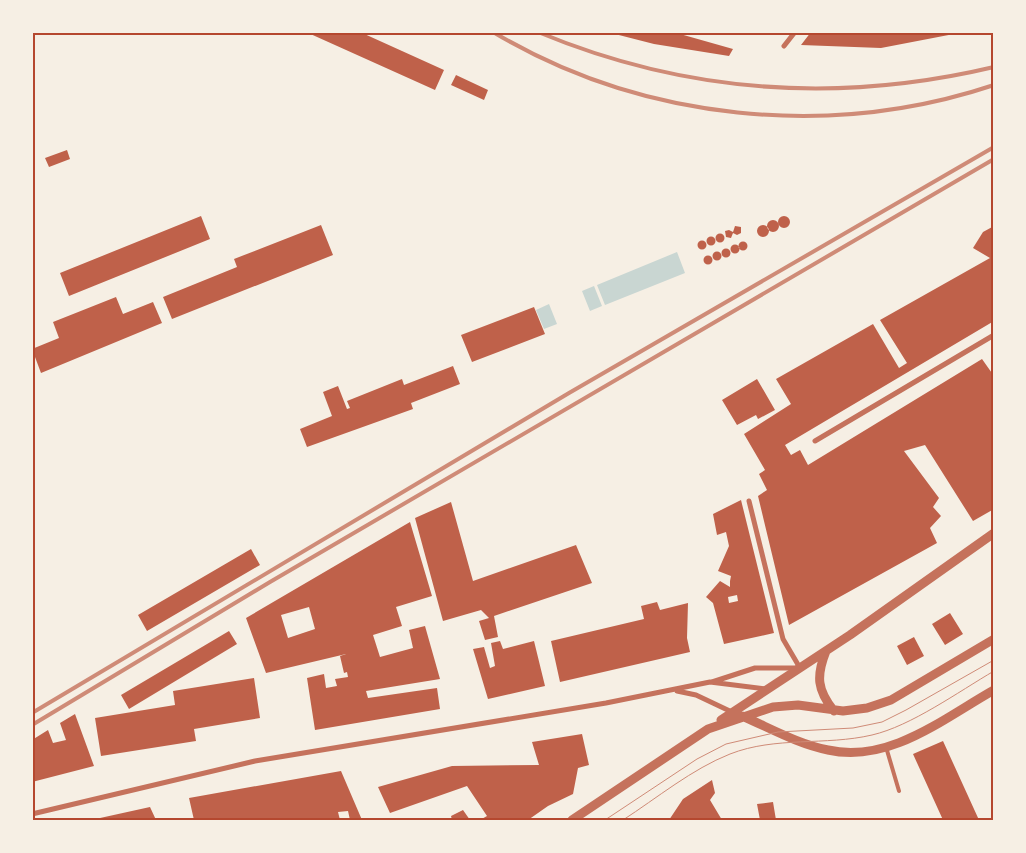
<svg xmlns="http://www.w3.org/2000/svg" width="1026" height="853" font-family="'Varela Round',sans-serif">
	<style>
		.water { fill: #c9d6d2 }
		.building { fill: #bf614a; fill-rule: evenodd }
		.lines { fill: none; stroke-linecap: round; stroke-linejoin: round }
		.service { stroke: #c5725c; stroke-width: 4 }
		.minor { stroke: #c5725c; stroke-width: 5 }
		.tertiary { stroke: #c5725c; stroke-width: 9 }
		.tram { stroke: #cf8b77; stroke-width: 1 }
		.rail { stroke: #cf8b77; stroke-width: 4 }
		.neatline { fill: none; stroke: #b5482f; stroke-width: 2 }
	</style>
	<rect width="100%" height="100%" fill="#f6efe4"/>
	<!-- water -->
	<path class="water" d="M677,252L685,273L605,305L597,285Z
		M594,286L602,306L590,311L582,291Z
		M549,304L557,324L544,329L536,310Z"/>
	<!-- building -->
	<path class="building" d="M306,32H360L444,70L435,90Z
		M673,32L733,49L729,56L654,44L611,33Z
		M811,32H959V33L881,48L801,45Z
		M456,75L488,90L484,100L451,85Z
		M67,150L70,159L49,167L45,158Z
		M778 222a6 6 0 1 1 12 0a6 6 0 1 1-12 0Z
		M201,216L210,239L69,296L60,273Z
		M767 226a6 6 0 1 1 12 0a6 6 0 1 1-12 0Z
		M757 231a6 6 0 1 1 12 0a6 6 0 1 1-12 0Z
		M321,225L333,255L172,319L163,297L237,267L234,259Z
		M735,226L741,227V233L737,235L733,233L731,238L726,237L725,231L729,230L733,232Z
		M994,226V321L785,445L791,455L800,450L808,465L982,359L994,376V509L973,521L925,445L904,451L939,498L933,507L941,516L930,528L937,543L789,625L758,496L767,490L759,474L765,470L744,434L791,404L776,379L873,324L899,368L907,363L880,320L990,258L973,248L983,232Z
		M715.5 238a4.5 4.5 0 1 1 9 0a4.5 4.5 0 1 1-9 0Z
		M706.5 241a4.5 4.5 0 1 1 9 0a4.5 4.5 0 1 1-9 0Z
		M697.5 245a4.5 4.5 0 1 1 9 0a4.5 4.5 0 1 1-9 0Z
		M738.5 246a4.5 4.5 0 1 1 9 0a4.5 4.5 0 1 1-9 0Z
		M730.5 249a4.5 4.5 0 1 1 9 0a4.5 4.5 0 1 1-9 0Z
		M721.5 253a4.5 4.5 0 1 1 9 0a4.5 4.5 0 1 1-9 0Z
		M712.5 256a4.5 4.5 0 1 1 9 0a4.5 4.5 0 1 1-9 0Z
		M703.5 260a4.5 4.5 0 1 1 9 0a4.5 4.5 0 1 1-9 0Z
		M116,297L123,314L153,302L162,323L41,373L32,349L59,338L53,322Z
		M534,307L545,334L472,362L461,335Z
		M453,366L460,384L411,403L413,409L307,447L300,429L332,416L323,392L338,386L347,409L350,408L347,401L402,379L404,385Z
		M757,379L775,410L758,419L756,415L737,425L722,400Z
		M741,500L774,633L724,644L713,603L706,597L720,581L730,587V581L731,576L718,571L729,546L726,532L717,535L713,514ZM737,595L738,601L729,603L728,597Z
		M451,502L473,581L576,545L592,583L494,616L498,637L485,640L479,621L489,618L481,610L443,621L415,518Z
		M410,522L432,596L396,607L402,626L373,635L380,657L413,648L409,630L425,626L440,679L366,691L368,698L437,688L440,709L315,730L307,678L324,674L326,688L337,686L335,679L348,677L347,672L344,673L340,656L346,654L266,673L246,618ZM309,607L315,629L288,638L281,615Z
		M251,549L260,565L147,631L138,615Z
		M657,602L660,610L688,603L687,638L690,652L560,682L551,641L644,619L641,606Z
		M950,613L963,634L945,645L932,624Z
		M229,631L237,644L129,709L121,695Z
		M914,637L924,656L907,665L897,646Z
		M500,641L503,649L534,641L545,686L488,699L473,649L484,647L490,668L495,666L491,643Z
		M254,678L260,718L194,729L196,741L101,756L95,718L175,705L173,691Z
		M75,714L94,766L32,782V740L48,730L53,743L66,740L60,723Z
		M582,734L589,765L578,768L573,794L548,806L528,820H480L487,816L467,786L390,813L378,787L452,766L539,765L532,742Z
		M943,741L979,820H943L913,754Z
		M341,771L362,820H350L348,811L338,812L340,820H194L189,798Z
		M712,780L715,793L710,800L722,820H669L683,799Z
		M773,802L776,820H760L757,804Z
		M150,807L156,820H91Z
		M463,810L470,820H452L451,816Z"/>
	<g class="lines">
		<!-- service -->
		<path class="service" d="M886,747L899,791"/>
		<!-- minor -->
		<path class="minor" d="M784,46L795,32
			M815,441L994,335
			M749,501L783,639L800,668
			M712,682L755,668H799
			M677,691L696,695L734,713
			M32,814L255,761L606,703L710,682L766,689"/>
		<!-- tertiary -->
		<path class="tertiary" d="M826,651C816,676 817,690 834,711
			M742,716C770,728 798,744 828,750C889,764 944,718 994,690
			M721,720L850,635L994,533
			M572,820L708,729L773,707L798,705L843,711L867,708L891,700L994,639"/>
		<!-- tram -->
		<path class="tram" d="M605,820L697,759L726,744L778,732L853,728L882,722L906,710L994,660
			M623,820C657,798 692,769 730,754C776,736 825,746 872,735C911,726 958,692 994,671"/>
		<!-- rail -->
		<path class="rail" d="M493,32C642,121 829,140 994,85
			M538,32C687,94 838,104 994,67
			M32,713L569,393L994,147
			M32,725L270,582L994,159"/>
	</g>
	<!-- border -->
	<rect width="1026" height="853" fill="none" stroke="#f6efe4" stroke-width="68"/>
	<rect x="34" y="34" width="958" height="785" class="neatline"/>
</svg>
